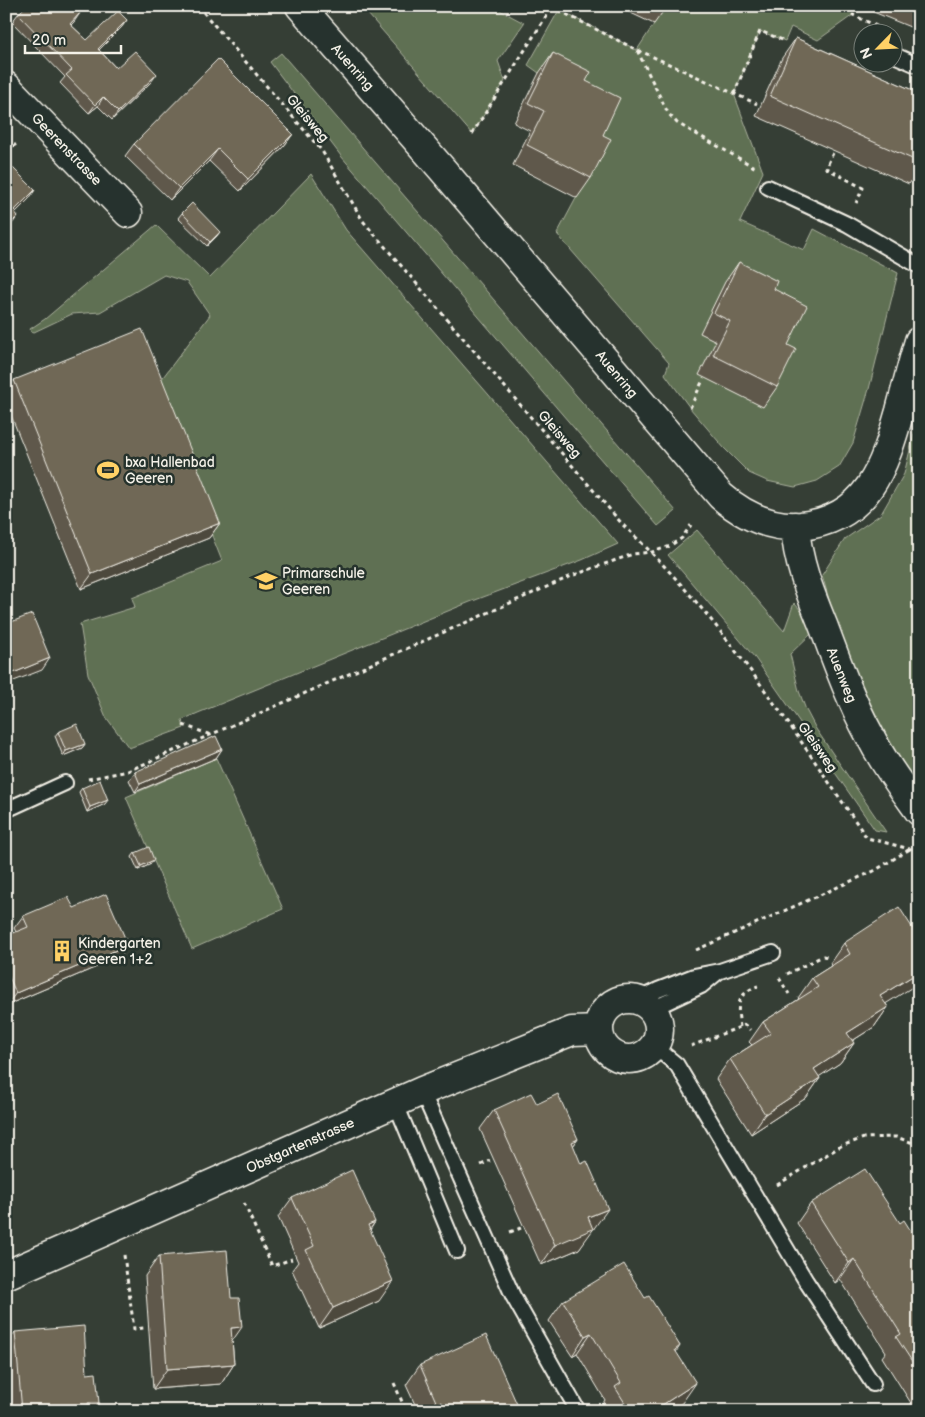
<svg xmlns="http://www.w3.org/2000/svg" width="925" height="1417" font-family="'Balsamiq Sans',sans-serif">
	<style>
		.green { fill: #5f7052; stroke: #aab09d }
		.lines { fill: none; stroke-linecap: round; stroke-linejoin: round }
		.service-casing { stroke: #f4f1e8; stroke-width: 18 }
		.minor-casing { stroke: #f4f1e8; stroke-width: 31 }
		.path { stroke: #f4f1e8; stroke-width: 3; stroke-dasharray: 4 4; stroke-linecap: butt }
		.service { stroke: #26332d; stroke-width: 14 }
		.minor { stroke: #26332d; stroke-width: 28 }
		.wall { fill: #5f594b; stroke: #f4f1e8 }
		.shaded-wall { fill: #4e493d; stroke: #f4f1e8 }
		.building { fill: #6f6857; stroke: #f4f1e8 }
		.labels { text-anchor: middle; stroke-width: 5; stroke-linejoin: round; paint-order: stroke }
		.street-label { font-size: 14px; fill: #f4f1e8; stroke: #26332d }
		.poi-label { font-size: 14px; fill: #f4f1e8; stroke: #26332d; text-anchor: start }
	</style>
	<rect width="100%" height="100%" fill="#353e35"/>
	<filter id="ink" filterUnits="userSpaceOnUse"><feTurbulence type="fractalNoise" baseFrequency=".02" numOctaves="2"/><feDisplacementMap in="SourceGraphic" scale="10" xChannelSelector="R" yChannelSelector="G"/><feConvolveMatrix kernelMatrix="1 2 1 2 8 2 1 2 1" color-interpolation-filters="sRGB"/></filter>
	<g filter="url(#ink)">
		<!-- green -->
		<path class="green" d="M361,6H492L524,23L498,61L505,81L472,134Z
			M663,6H857L853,15L818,40L791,27L785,41L760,31L734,94L763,172L740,222L804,250L814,229L898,273L869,389L853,443L839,467L817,481L795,487L767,481L749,473L724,448L690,408L665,374L669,363L557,234L597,159L539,73L528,65L559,10L637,50L654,24Z
			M281,53L676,511L658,526L341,156L270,62Z
			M311,174L346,230L618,544L582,560L470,602L198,713L182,720L184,728L129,748L106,717L88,674L80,624L135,607L132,598L222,561L154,389L210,315L187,282L164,275L100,312L72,314L32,333L30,329L45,319L156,225L210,278Z
			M919,414V785L876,724L849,669L822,575L845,539L881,514L904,474Z
			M697,530L784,631L794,603L807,617L812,633L790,654L799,691L806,710L816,729L886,832L875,830L755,658L668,555Z
			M216,758L283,909L192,949L126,797Z"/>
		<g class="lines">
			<!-- service casing -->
			<g class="service-casing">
				<path id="service" d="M892,54L919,66
					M768,187L847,224L919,266
					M6,810L65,783
					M637,1000L658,990L694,976L720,971L773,953
					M652,1009L701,986L718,972
					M654,1046L677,1065L806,1281L873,1384
					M422,1091L513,1296L578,1411
					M395,1102L457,1251"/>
			</g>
			<!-- minor casing -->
			<g class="minor-casing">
				<path id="minor" d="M300,6L442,169L721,496C744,516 770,528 801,526C868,519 884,467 900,411C906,388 912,364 919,341
					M6,86L128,213
					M795,526C797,561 810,593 823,625C837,662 850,699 869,734C883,762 901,786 919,811
					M599 1029a30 30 0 1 1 60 0a30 30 0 1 1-60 0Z
					M6,1275L422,1091L572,1031L599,1030"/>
			</g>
			<!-- path -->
			<path class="path" d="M198,6L322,151L363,221L623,525C720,615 792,729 867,838L910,849L919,846
				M857,6L853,15L887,31
				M362,7L363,6
				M552,7L637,50L668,113L677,123L756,168
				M638,50L757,104
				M734,94L760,31L785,41
				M472,134L552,7
				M6,151L18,143
				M833,153L826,168L863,188L856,203
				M690,408L703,380
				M183,725L211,735
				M88,779L128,771L574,575L633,554L652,552L668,547L682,538L691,525
				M696,950L874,871L910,849
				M787,974L823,956L827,957
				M779,978L789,994
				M740,1027C737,1006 736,994 758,986
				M691,1046L745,1025L750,1030
				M481,1165L490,1161
				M777,1185L841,1146L864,1138L896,1137L919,1145
				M244,1203L272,1266L292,1259
				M510,1232L521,1228
				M124,1255L134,1329L144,1328
				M394,1383L406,1411"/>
			<!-- service -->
			<use href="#service" class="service"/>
			<!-- minor -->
			<use href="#minor" class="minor"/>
		</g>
		<!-- wall -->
		<path class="wall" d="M616,6H667L654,24Z
			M873,6H919V23L915,29L871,11Z
			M18,14L74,22L71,25L87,40L127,20L121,28L99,50L116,68L151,82L112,120L98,106L89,113L60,83L65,77L12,22Z
			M796,38L919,93V171L909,184L756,116L782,58Z
			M553,53L586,81L603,135L591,178L577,198L513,165L530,131L514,123L539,73Z
			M293,134L284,146L240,191L209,161L170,200L125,156L134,144Z
			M182,213L217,236L207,246L178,218Z
			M739,262L774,289L788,345L777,387L763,407L699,375L716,341L700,333L725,282Z
			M14,380L220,523L209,538L81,589L6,403V391Z
			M58,732L85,744L82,748L63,756L55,736Z
			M222,749L216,758L135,792L129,780L135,772Z
			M82,788L105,804L87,812L79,792Z
			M135,853L151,864L138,870L132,857Z
			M74,908L128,945L120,957L7,1005L6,1003V936L16,932L14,928L23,916Z
			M844,943L888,1007L874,1027L852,1041L854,1043L840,1063L818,1077L820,1078L806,1098L751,1134L716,1079L730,1059L752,1045L749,1042L763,1022L799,999L798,998L812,978L831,966L830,963Z
			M537,1104L578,1139L573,1146L594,1229H592L579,1249L541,1265L480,1129L494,1110Z
			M292,1198L375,1222L370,1230L379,1301L319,1328L292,1270L298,1262L278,1217Z
			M811,1203L900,1223L919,1244V1411H916L882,1357L886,1352L840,1279L835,1283L797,1223Z
			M159,1256L232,1340L234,1364L221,1384L153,1389L145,1276Z
			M645,1298L680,1346L676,1352L682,1403L670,1411H604L601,1406L605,1400L577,1353L572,1356L549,1321L563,1301Z
			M15,1332L87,1374L99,1403L93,1411H6V1344Z
			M420,1365L520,1411H418L406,1385Z"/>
		<!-- shaded-wall -->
		<path class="shaded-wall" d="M80,13L74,22L64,32L70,24Z
			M127,20L121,28L92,57L98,49Z
			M157,74L151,82L112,120L118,112Z
			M103,97L98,106L89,113L95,105Z
			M293,134L284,146L240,191L248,179Z
			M218,149L209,161L170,200L179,188Z
			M35,190L29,199L8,220L14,211Z
			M18,216L12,224L6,230V228Z
			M220,232L217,236L207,246L210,242Z
			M220,523L209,538L81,589L92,574Z
			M50,658L42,670L6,684V676Z
			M85,744L82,748L63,756L66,751Z
			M222,749L216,758L135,792L140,784Z
			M108,800L105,804L87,812L90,807Z
			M154,860L151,864L138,870L141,866Z
			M128,945L120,957L7,1005L16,993Z
			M919,972V983L866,1016L880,996Z
			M888,1007L874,1027L833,1053L847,1033Z
			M854,1043L840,1063L800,1089L814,1069Z
			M820,1078L806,1098L751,1134L765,1114Z
			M578,1139L564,1159L572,1142Z
			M608,1209L579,1249L541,1265L555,1245L588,1217Z
			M375,1222L361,1242L368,1225Z
			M854,1259L840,1279L835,1283L849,1263Z
			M393,1281L379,1301L319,1328L333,1308Z
			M242,1327L228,1347L231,1328Z
			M591,1333L577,1353L572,1356L585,1336Z
			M234,1364L221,1384L153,1389L167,1369Z
			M696,1383L682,1403L670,1411H653Z
			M442,1402L435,1411H432L437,1404Z
			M88,1403H99L93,1411H83Z"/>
		<!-- building -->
		<path class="building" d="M26,6H73L80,13L70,24L87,40L118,11L127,20L98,49L116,68L135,51L157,74L118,112L103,97L95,105L66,75L72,70L18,14Z
			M898,6H919V15Z
			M796,38L919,93V162L770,96Z
			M553,53L591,72L586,81L620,98L603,135L611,139L591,178L527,145L544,111L528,103Z
			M218,59L293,134L248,179L218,149L179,188L134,144Z
			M6,161L35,190L14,211L18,216L6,228Z
			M192,203L220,232L210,242L182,213Z
			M739,262L777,281L774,289L807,306L788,345L796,349L777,387L713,355L730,321L714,313Z
			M142,329L220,523L92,574L14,380Z
			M32,614L50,658L6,676V624Z
			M77,724L85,744L66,751L58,732Z
			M216,736L222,749L140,784L135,772Z
			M100,780L108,800L90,807L82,788Z
			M149,847L154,860L141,866L135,853Z
			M106,894L128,945L16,993L6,970V936L28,927L23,916L68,897L74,908Z
			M899,907L919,938V972L880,996L888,1007L847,1033L854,1043L814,1069L820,1078L765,1114L730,1059L771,1033L763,1022L818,987L812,978L850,954L844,943Z
			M531,1093L537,1104L558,1094L578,1139L572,1142L581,1164L587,1161L608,1209L588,1217L593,1229L555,1245L494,1110Z
			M865,1169L900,1223L904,1220L919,1244V1372L896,1337L901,1334L854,1259L849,1263L811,1203Z
			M352,1170L375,1222L368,1225L393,1281L333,1308L306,1250L314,1246L292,1198Z
			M227,1250L231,1298H239L242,1327L231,1328L234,1364L167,1369L159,1256Z
			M624,1264L645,1298L649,1296L680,1346L675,1350L696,1383L653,1411H630L615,1387L621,1383L591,1333L585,1336L563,1301Z
			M84,1326L87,1374L96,1373L99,1403H88V1411H22L15,1332Z
			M486,1335L520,1411H446L442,1402L437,1404L420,1365Z
			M338,1406L339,1411H299Z"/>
	</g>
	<!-- icons -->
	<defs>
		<g id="stadium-bare" transform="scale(1.725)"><path d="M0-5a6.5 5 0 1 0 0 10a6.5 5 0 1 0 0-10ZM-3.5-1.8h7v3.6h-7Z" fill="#ffd166" stroke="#26332d" stroke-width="2.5" paint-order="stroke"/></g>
		<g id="school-bare" transform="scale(1.725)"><path d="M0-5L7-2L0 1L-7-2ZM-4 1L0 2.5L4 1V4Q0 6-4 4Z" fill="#ffd166" stroke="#26332d" stroke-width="2.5" paint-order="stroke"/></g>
		<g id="building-bare" transform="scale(1.725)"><path d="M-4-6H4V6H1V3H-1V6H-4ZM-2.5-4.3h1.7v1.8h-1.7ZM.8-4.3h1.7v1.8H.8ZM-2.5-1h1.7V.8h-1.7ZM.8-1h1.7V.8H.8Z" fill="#ffd166" stroke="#26332d" stroke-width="2.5" paint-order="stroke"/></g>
	</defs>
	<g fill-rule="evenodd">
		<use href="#stadium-bare" x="108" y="470"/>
		<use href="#school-bare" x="266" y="581"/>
		<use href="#building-bare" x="62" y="951"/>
	</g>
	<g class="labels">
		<!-- street labels -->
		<g class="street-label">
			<text transform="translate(353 67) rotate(49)" y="5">Auenring</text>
			<text transform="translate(308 118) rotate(50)" y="5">Gleisweg</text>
			<text transform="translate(67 149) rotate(46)" y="5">Geerenstrasse</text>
			<text transform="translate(617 374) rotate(50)" y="5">Auenring</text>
			<text transform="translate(560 434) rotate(49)" y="5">Gleisweg</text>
			<text transform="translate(842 675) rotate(68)" y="5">Auenweg</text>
			<text transform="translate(818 747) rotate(55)" y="5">Gleisweg</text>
			<text transform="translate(300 1145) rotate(-24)" y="5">Obstgartenstrasse</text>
		</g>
		<!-- poi labels -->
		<g class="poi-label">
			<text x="125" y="467">bxa Hallenbad<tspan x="125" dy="16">Geeren</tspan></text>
			<text x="282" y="578">Primarschule<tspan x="282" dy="16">Geeren</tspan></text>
			<text x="78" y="948">Kindergarten<tspan x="78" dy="16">Geeren 1+2</tspan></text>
		</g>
	</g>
	<!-- margin -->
	<rect width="925" height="1417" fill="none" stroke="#26332d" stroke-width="25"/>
	<rect x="12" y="12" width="900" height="1392" fill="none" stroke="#f4f1e8" stroke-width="2" filter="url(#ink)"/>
	<!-- north arrow -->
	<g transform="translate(878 48) rotate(246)"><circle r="24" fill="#26332d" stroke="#787f78"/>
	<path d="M0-4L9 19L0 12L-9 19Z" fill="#ffd166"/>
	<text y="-8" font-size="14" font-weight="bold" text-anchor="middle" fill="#f4f1e8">N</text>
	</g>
	<!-- scale -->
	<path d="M25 45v8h96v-8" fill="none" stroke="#f4f1e8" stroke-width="2.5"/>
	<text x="32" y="45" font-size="15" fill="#f4f1e8" stroke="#26332d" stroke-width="4" paint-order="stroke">20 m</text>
</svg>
